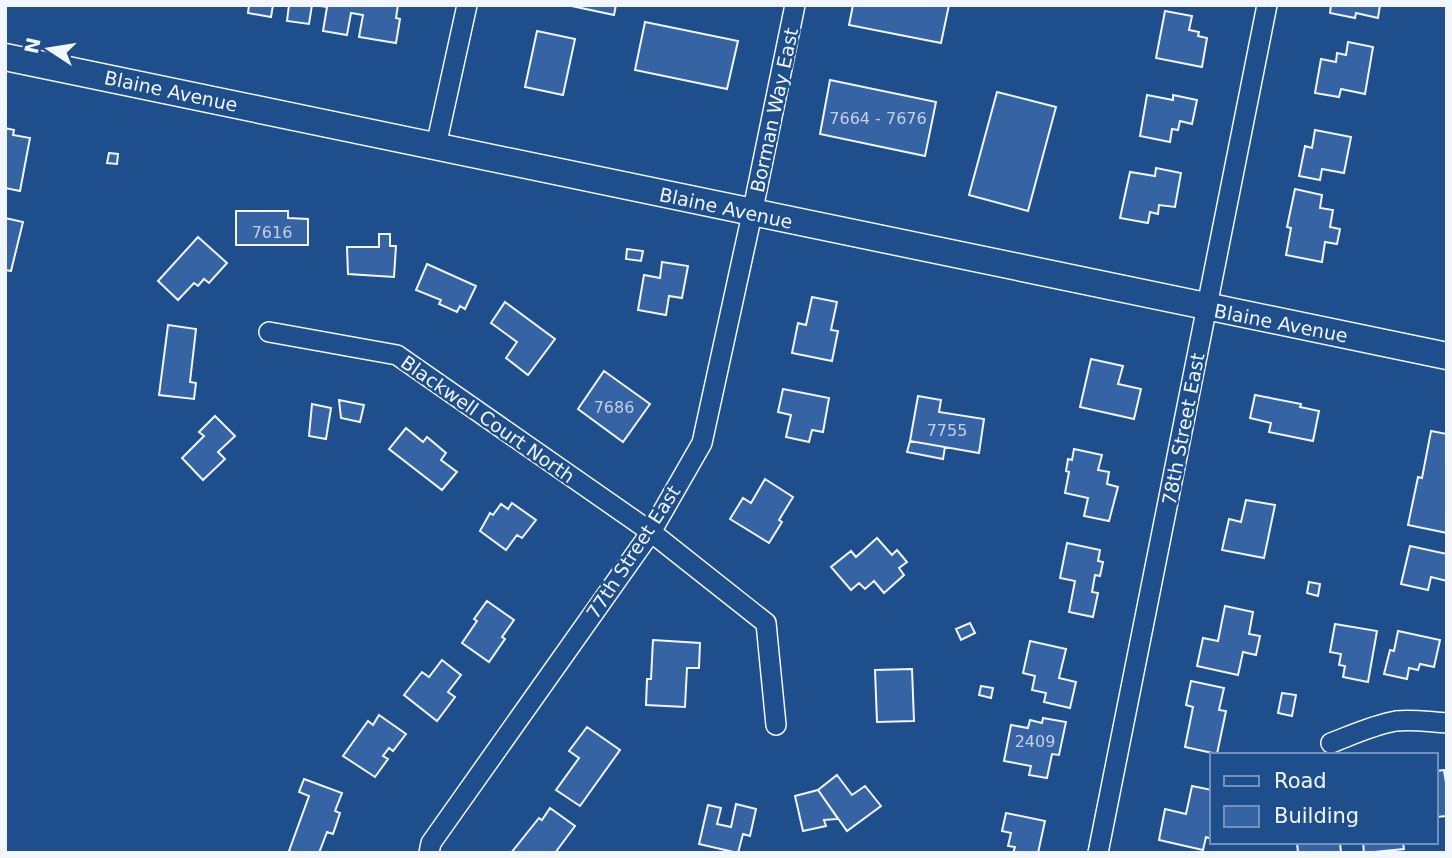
<svg xmlns="http://www.w3.org/2000/svg" width="1452" height="858" font-family="'DejaVu Sans',sans-serif">
	<style>
		.building { fill: #3563a3; stroke: #f2f6ff; stroke-width: 2 }
		.lines { fill: none; stroke-linecap: round; stroke-linejoin: round }
		.street-casing { stroke: #f2f6ff; stroke-width: 22 }
		.secondary-casing { stroke: #f2f6ff; stroke-width: 29 }
		.street { stroke: #1f4e8c; stroke-width: 19 }
		.secondary { stroke: #1f4e8c; stroke-width: 26 }
		.labels { text-anchor: middle; stroke-width: 5; stroke-linejoin: round; paint-order: stroke }
		.number-label { font-size: 16px; fill: #c3d1e8 }
		.street-label { font-size: 19px; fill: #f2f6ff; stroke: #1f4e8c }
	</style>
	<rect width="100%" height="100%" fill="#1f4e8c"/>
	<!-- building -->
	<path class="building" d="M249,5H273L271,17L248,13Z
		M289,5H312L309,24L287,21Z
		M314,5H398L396,18L400,19L396,43L359,37L363,15L351,13L347,35L323,31L327,7Z
		M567,5H616L614,15Z
		M853,5H949L941,43L849,25Z
		M1331,5H1380L1378,18L1356,13L1355,18L1330,13Z
		M1165,11L1192,16L1189,30L1199,32L1198,36L1207,38L1202,67L1156,58Z
		M645,22L738,41L727,89L635,70Z
		M537,31L575,39L563,95L525,87Z
		M1348,42L1373,47L1365,94L1341,89L1339,97L1315,93L1321,59L1336,62L1337,53L1346,55Z
		M830,80L936,102L925,156L820,134Z
		M997,92L1056,107L1028,211L969,195Z
		M1147,95L1173,100V95L1197,100L1192,124L1180,121L1178,130L1172,129L1170,142L1140,136Z
		M5,128L14,130L13,135L30,138L20,191L5,188Z
		M1315,130L1351,137L1344,173L1322,169L1320,180L1299,176L1305,146L1312,148Z
		M109,153L118,154L117,164L107,163Z
		M1156,168L1181,173L1175,207L1159,205L1158,214L1150,212L1148,223L1120,218L1130,172L1155,176Z
		M1295,189L1322,195L1320,208L1333,210L1330,227L1340,229L1337,244L1325,242L1322,262L1286,255L1291,228L1287,227Z
		M236,211H288V218L308,219V245H236Z
		M5,218L23,222L11,271L5,270Z
		M379,234H390V246H396L394,277L348,274L347,247H379Z
		M198,237L227,263L209,283L204,279L198,286L194,283L178,300L158,281Z
		M627,249L643,251L641,261L626,259Z
		M662,262L688,266L682,298L669,296L666,315L638,310L644,275L660,278Z
		M427,264L476,286L465,309L460,306L457,312L439,304L441,300L416,290Z
		M812,297L837,302L831,330L838,331L832,361L792,353L798,323L806,325Z
		M505,302L555,339L528,375L506,358L517,342L491,323Z
		M168,325L196,329L190,382L196,383L194,399L159,395Z
		M1091,359L1123,366L1118,384L1141,389L1134,419L1080,407Z
		M604,371L650,404L623,442L578,409Z
		M783,389L829,398L823,432L812,430L809,442L786,437L791,415L778,412Z
		M1255,395L1301,404L1300,407L1319,411L1313,441L1269,432L1271,423L1250,418Z
		M918,396L941,400L939,412L984,419L979,453L910,441Z
		M339,400L364,405L360,422L341,418Z
		M312,404L331,408L326,439L309,436Z
		M215,416L235,436L218,452L225,459L203,480L182,458L204,436L199,432Z
		M406,428L423,442L427,437L446,453L441,460L457,472L442,490L389,449Z
		M1431,431L1447,434V533L1408,525L1418,477L1422,478Z
		M910,441L945,447L943,459L907,452Z
		M1074,449L1102,455L1098,470L1109,472L1107,484L1118,487L1109,521L1084,516L1088,498L1065,493L1069,472L1066,471L1068,459L1072,460Z
		M765,479L793,497L779,520L782,522L769,543L730,519L743,498L751,503Z
		M1246,500L1275,505L1264,558L1222,550L1229,519L1241,522Z
		M512,503L536,520L522,538L517,535L506,550L480,531L490,513L493,515L501,504L508,509Z
		M877,538L892,555L897,550L907,562L899,568L904,575L884,593L874,581L865,589L859,583L851,590L831,567L851,551L856,557Z
		M1067,543L1100,550L1098,561L1103,562L1100,576L1095,575L1092,592L1098,593L1093,617L1069,612L1075,581L1060,578Z
		M1410,546L1447,554V581L1431,577L1428,590L1401,584Z
		M1309,582L1320,584L1318,596L1307,593Z
		M487,601L514,620L502,637L505,639L489,662L462,643L477,621L474,619Z
		M1225,606L1253,612L1249,634L1260,636L1256,655L1243,652L1238,675L1197,666L1203,638L1218,641Z
		M970,623L975,633L961,640L956,629Z
		M1335,624L1377,631L1368,682L1343,677L1345,666L1339,665L1341,654L1330,652Z
		M1398,631L1440,640L1434,667L1420,664L1418,670L1409,668L1407,679L1384,674L1390,650L1394,651Z
		M653,640L700,643L699,668H687L685,707L646,705L647,679H651Z
		M1030,641L1066,649L1059,678L1076,682L1070,708L1044,702L1046,693L1032,690L1035,676L1023,673Z
		M442,660L461,675L448,692L455,697L437,721L404,695L422,672L429,677Z
		M912,669L914,721L877,722L875,670Z
		M1191,681L1224,688L1219,710L1226,711L1217,754L1185,747L1193,707L1186,705Z
		M981,686L993,688L991,698L979,695Z
		M1282,693L1296,695L1292,716L1278,713Z
		M379,715L406,734L393,751L389,748L383,756L388,759L375,777L343,756L368,721L373,725Z
		M1043,718L1066,722L1059,755L1052,754L1047,778L1029,775L1031,766L1004,761L1011,725L1028,728L1030,720L1042,723Z
		M587,727L620,750L580,806L556,790L579,758L569,751Z
		M1444,770L1447,789V816L1436,817V771Z
		M837,775L852,795L865,786L881,806L847,831L818,790Z
		M304,779L342,793L335,811L340,813L333,834L327,832L319,853H293L289,851L309,796L299,792Z
		M1192,786L1212,790V839L1206,837L1203,850L1159,840L1165,809L1186,814Z
		M818,790L838,819L824,820L826,826L803,831L795,796Z
		M736,804L756,809L750,836L743,834L738,853L699,844L708,805L721,808L717,824L731,827Z
		M550,808L575,826L555,853H511L539,818L542,820Z
		M1006,813L1045,821L1038,853H1013L1015,847L1008,846L1011,833L1002,831Z
		M1297,842H1340L1341,853H1298Z
		M1363,842H1403L1404,849L1364,853Z"/>
	<g class="lines">
		<!-- street casing -->
		<g class="street-casing">
			<path id="street" d="M436,146L467,5
				M269,332L397,355L651,532L766,623L776,725
				M1331,743C1352,735 1373,725 1396,721C1413,719 1430,722 1447,723
				M429,853L431,843L651,532L702,443L752,214L795,5
				M1098,853L1267,5"/>
		</g>
		<!-- secondary casing -->
		<g class="secondary-casing">
			<path id="secondary" d="M5,57C486,156 966,259 1447,356"/>
		</g>
		<!-- street -->
		<use href="#street" class="street"/>
		<!-- secondary -->
		<use href="#secondary" class="secondary"/>
	</g>
	<g class="labels">
		<!-- number labels -->
		<g class="number-label">
			<text x="878" y="124">7664 - 7676</text>
			<text x="272" y="238">7616</text>
			<text x="614" y="413">7686</text>
			<text x="947" y="436">7755</text>
			<text x="1035" y="747">2409</text>
		</g>
		<!-- street labels -->
		<g class="street-label">
			<text transform="translate(171 91) rotate(12)" y="7">Blaine Avenue</text>
			<text transform="translate(774 110) rotate(-78)" y="7">Borman Way East</text>
			<text transform="translate(726 208) rotate(12)" y="7">Blaine Avenue</text>
			<text transform="translate(1281 323) rotate(11)" y="7">Blaine Avenue</text>
			<text transform="translate(488 419) rotate(35)" y="7">Blackwell Court North</text>
			<text transform="translate(1183 429) rotate(-79)" y="7">78th Street East</text>
			<text transform="translate(633 552) rotate(-57)" y="7">77th Street East</text>
		</g>
	</g>
	<!-- border -->
	<rect width="1452" height="858" fill="none" stroke="#f2f6ff" stroke-width="14"/>
	<!-- legend -->
	<rect x="1210" y="753" width="228" height="91" fill="#1f4e8c" stroke="#7391ba" stroke-width="2"/>
	<rect x="1224" y="776" width="35" height="10" fill="#1f4e8c" stroke="#7391ba" stroke-width="2"/>
	<text x="1274" y="788" font-size="21" fill="#f2f6ff">Road</text>
	<rect x="1224" y="806" width="35" height="21" fill="#3563a3" stroke="#7391ba" stroke-width="2"/>
	<text x="1274" y="823" font-size="21" fill="#f2f6ff">Building</text>
	<!-- north arrow -->
	<g transform="translate(49 49) rotate(282)" stroke="#1f4e8c" stroke-width="5" paint-order="stroke">
	<path d="M0-5L12 26L0 18L-12 26Z" fill="#f2f6ff"/>
	<text y="-10" font-size="19" font-weight="bold" text-anchor="middle" fill="#f2f6ff">N</text>
	</g>
</svg>
